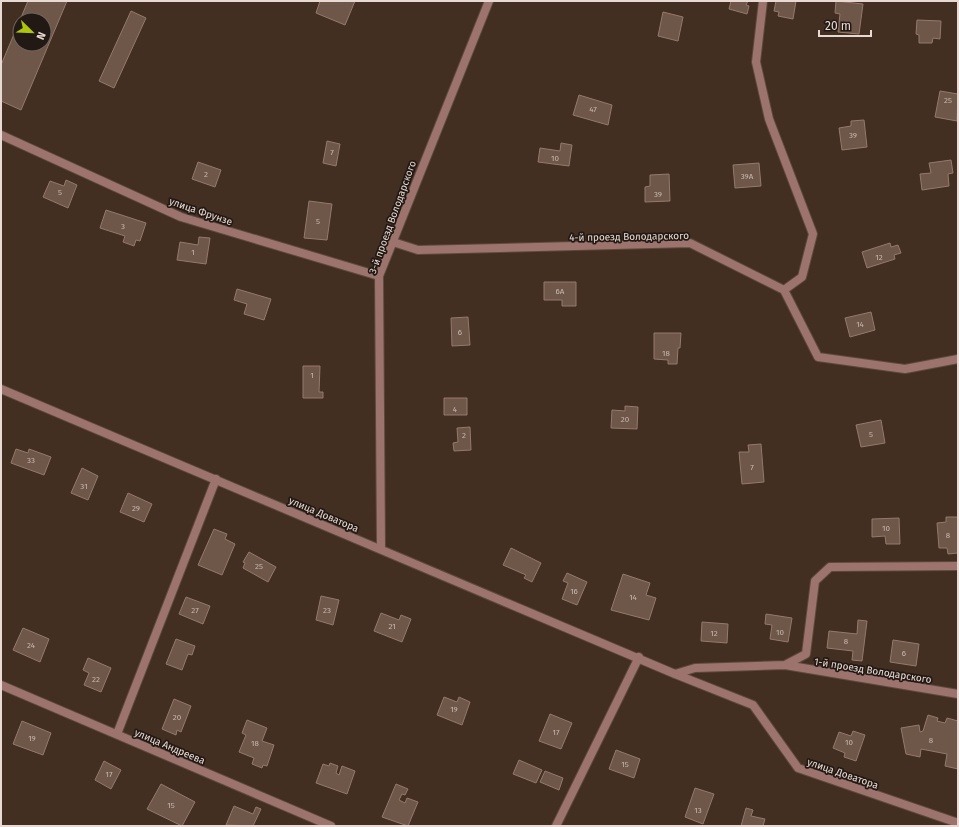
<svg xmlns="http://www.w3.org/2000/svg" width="959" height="827" font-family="'Fira Sans',sans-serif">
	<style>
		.building { fill: #6e5649; stroke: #937a6c; fill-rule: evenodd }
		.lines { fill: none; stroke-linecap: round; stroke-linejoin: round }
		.minor-casing { stroke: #5d4a3e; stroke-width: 10 }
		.minor { stroke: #9c746d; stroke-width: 8 }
		.labels { text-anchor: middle; stroke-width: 3.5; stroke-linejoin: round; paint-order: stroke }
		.number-label { font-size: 8px; fill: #cab9b0 }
		.street-label { font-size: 10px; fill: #e8dad2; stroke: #231914 }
	</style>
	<rect width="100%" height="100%" fill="#432e22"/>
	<!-- building -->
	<path class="building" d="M28,1H67L21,110L1,101V65ZM20,20H44V44H20Z
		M320,1H355L345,25L316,13Z
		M731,1H748L746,5L749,6L747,14L729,9Z
		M776,1H796L793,19L778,16L779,12L774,11Z
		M836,1L863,4L859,34L838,32L840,14L835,13Z
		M131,11L146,18L114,88L99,81Z
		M663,12L683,17L678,41L658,36Z
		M917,20L941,21L940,39L933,38L932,43H919V35L916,34Z
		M940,91L958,94L957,121L935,117Z
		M579,95L612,105L608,125L573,115Z
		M864,120L867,147L842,150L839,128L851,126V121Z
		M327,141L340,144L336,166L323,163Z
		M561,143L572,145L569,166L538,162L540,148L560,151Z
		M951,160L953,173L948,174L949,186L922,190L920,174L931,173L929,163Z
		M198,162L221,170L215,187L192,179Z
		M759,163L761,186L735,188L733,165Z
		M669,174L670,201L645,202V187L650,186V175Z
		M66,180L77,185L68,208L43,197L50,181L64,186Z
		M309,201L332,204L327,240L304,238Z
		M106,210L146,223L140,241L136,240L134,246L123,242L125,236L100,228Z
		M199,237L210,238L206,264L177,260L180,242L198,245Z
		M890,243L891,247L898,245L901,253L894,255L895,259L867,268L862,252Z
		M544,282H576V306H562V300H544Z
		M237,289L271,299L264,320L244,314L247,304L234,300Z
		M871,312L875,330L850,337L845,318Z
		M468,317L470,345L452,346L451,318Z
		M654,333H681L680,348H678L677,364H668V360L654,359Z
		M303,366H320L319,392H323V398H303Z
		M444,398H467V415H444Z
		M625,406L638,407L637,429L611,428L612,410L625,411Z
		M881,420L885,443L861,447L856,425Z
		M470,427L471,450L454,451L453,443L458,442L457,428Z
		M761,444L764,482L742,484L739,452H749L748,445Z
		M16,449L28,453L29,449L51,457L44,475L11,463Z
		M82,468L98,476L88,500L71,493Z
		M128,493L152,504L144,522L120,512Z
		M946,517H958V553L948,554L947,548H939L937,523L946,522Z
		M899,518L900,544H886L885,536L872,537V519Z
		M214,529L227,534L225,539L235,544L222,575L198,565Z
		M511,548L541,563L532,582L524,578L526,575L503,565Z
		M249,552L276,567L268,582L243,568L245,563L243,562Z
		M567,573L587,582L577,605L562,599L568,583L563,581Z
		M623,574L650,583L646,595L656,598L649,620L611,610Z
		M321,596L339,600L333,625L316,620Z
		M186,597L210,606L203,624L179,614Z
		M381,613L399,620L401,615L411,619L402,642L374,631Z
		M766,614L792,618L788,642L770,639L772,625L765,624Z
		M858,620L867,621L862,661L852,660L853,651L827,648L829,631L857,634Z
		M702,622L728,624L727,643L701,641Z
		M23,628L49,639L40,662L13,650Z
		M176,639L195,646L192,655L188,654L182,670L166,664Z
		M893,640L919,644L916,666L890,662Z
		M88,658L111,668L101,692L84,685L89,673L83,670Z
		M444,697L457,702L459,697L470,702L462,725L437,715Z
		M174,699L191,706L181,732L177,730L176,735L162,729Z
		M550,714L572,723L561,749L539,741Z
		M928,715L938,718L937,721L945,723L947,718L958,721V769L945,766L947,754L921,749L920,757L906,754L901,728L919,725L920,732L923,731Z
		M247,720L267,728L262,741L274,745L267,766L263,765L262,768L252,764L254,758L239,752L246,735L242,733Z
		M22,721L51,733L43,755L13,744Z
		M853,731L865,735L856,761L844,757L845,753L833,748L839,732L851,736Z
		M616,750L640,759L634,778L609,769Z
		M519,760L542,770L536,783L513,774Z
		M104,761L121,770L111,789L95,780Z
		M330,763L338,766L336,773L339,775L342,766L355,771L347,794L316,783L323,764L329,766Z
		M545,771L563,778L559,790L540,782Z
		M161,784L195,802L182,826L147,809Z
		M396,784L408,789L405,795L402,794L399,800L405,803L407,798L418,802L408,826L382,817Z
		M695,788L714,794L703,824L685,817Z
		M234,806L253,814L256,807L261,809L253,826L226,825Z
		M746,808L753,810L751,816L765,819L763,826H741Z"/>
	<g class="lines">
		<!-- minor casing -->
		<g class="minor-casing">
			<path id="minor" d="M763,1L756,62L769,119L813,234L802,277L784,290
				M1,135L181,217L379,276
				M393,242L418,250L690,243L784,290L818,357L905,369L958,359
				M1,389L675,674L753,705L798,768L958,823
				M381,549L379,276L489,1
				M785,665L958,694
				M675,674L695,668L785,665L806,654L815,581L830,567L958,566
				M1,685L331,826
				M117,734L216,479
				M556,826L639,657"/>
		</g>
		<!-- minor -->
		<use href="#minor" class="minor"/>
	</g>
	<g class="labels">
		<!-- number labels -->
		<g class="number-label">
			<text x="948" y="103">25</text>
			<text x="593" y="112">47</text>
			<text x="853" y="138">39</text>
			<text x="332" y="155">7</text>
			<text x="555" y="161">10</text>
			<text x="206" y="177">2</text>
			<text x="747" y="179">39А</text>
			<text x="60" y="195">5</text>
			<text x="658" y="197">39</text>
			<text x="318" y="224">5</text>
			<text x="123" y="229">3</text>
			<text x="193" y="255">1</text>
			<text x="879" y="260">12</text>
			<text x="560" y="294">6А</text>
			<text x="860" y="327">14</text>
			<text x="460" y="335">6</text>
			<text x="666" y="356">18</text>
			<text x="312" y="378">1</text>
			<text x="455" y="412">4</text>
			<text x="625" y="422">20</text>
			<text x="871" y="437">5</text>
			<text x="464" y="438">2</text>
			<text x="31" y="463">33</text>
			<text x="752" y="470">7</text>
			<text x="84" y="489">31</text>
			<text x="136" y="511">29</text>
			<text x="886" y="531">10</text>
			<text x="948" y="538">8</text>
			<text x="259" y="569">25</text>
			<text x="574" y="594">16</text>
			<text x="633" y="600">14</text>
			<text x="195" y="613">27</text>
			<text x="327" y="613">23</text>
			<text x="392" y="629">21</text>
			<text x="780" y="635">10</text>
			<text x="714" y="636">12</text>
			<text x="846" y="644">8</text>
			<text x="31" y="648">24</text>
			<text x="904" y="656">6</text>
			<text x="96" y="682">22</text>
			<text x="454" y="712">19</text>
			<text x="177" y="720">20</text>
			<text x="556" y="735">17</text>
			<text x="32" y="741">19</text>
			<text x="931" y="743">8</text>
			<text x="849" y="745">10</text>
			<text x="255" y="746">18</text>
			<text x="625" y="767">15</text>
			<text x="109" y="777">17</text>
			<text x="171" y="808">15</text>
			<text x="698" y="813">13</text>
		</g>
		<!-- street labels -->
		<g class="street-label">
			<text transform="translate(201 211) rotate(19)" y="4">улица Фрунзе</text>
			<text transform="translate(392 217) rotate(-70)" y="4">3-й проезд Володарского</text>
			<text transform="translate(629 236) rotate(-1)" y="4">4-й проезд Володарского</text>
			<text transform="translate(324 514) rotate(23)" y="4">улица Доватора</text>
			<text transform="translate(873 670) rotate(9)" y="4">1-й проезд Володарского</text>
			<text transform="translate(170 746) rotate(23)" y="4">улица Андреева</text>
			<text transform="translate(843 773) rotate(19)" y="4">улица Доватора</text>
		</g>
	</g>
	<!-- border -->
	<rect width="959" height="827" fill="none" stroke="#e8dad2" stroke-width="4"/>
	<!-- north arrow -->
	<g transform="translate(32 32) rotate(113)"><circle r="19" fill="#231914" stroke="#726660"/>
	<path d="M0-3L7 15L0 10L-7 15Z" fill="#adc60d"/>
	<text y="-6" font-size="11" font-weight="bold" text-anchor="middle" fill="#e8dad2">N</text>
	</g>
	<!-- scale -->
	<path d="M819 30v6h52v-6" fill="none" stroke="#e8dad2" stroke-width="2"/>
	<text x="825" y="30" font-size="12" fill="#e8dad2" stroke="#231914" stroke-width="3" paint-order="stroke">20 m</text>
</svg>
